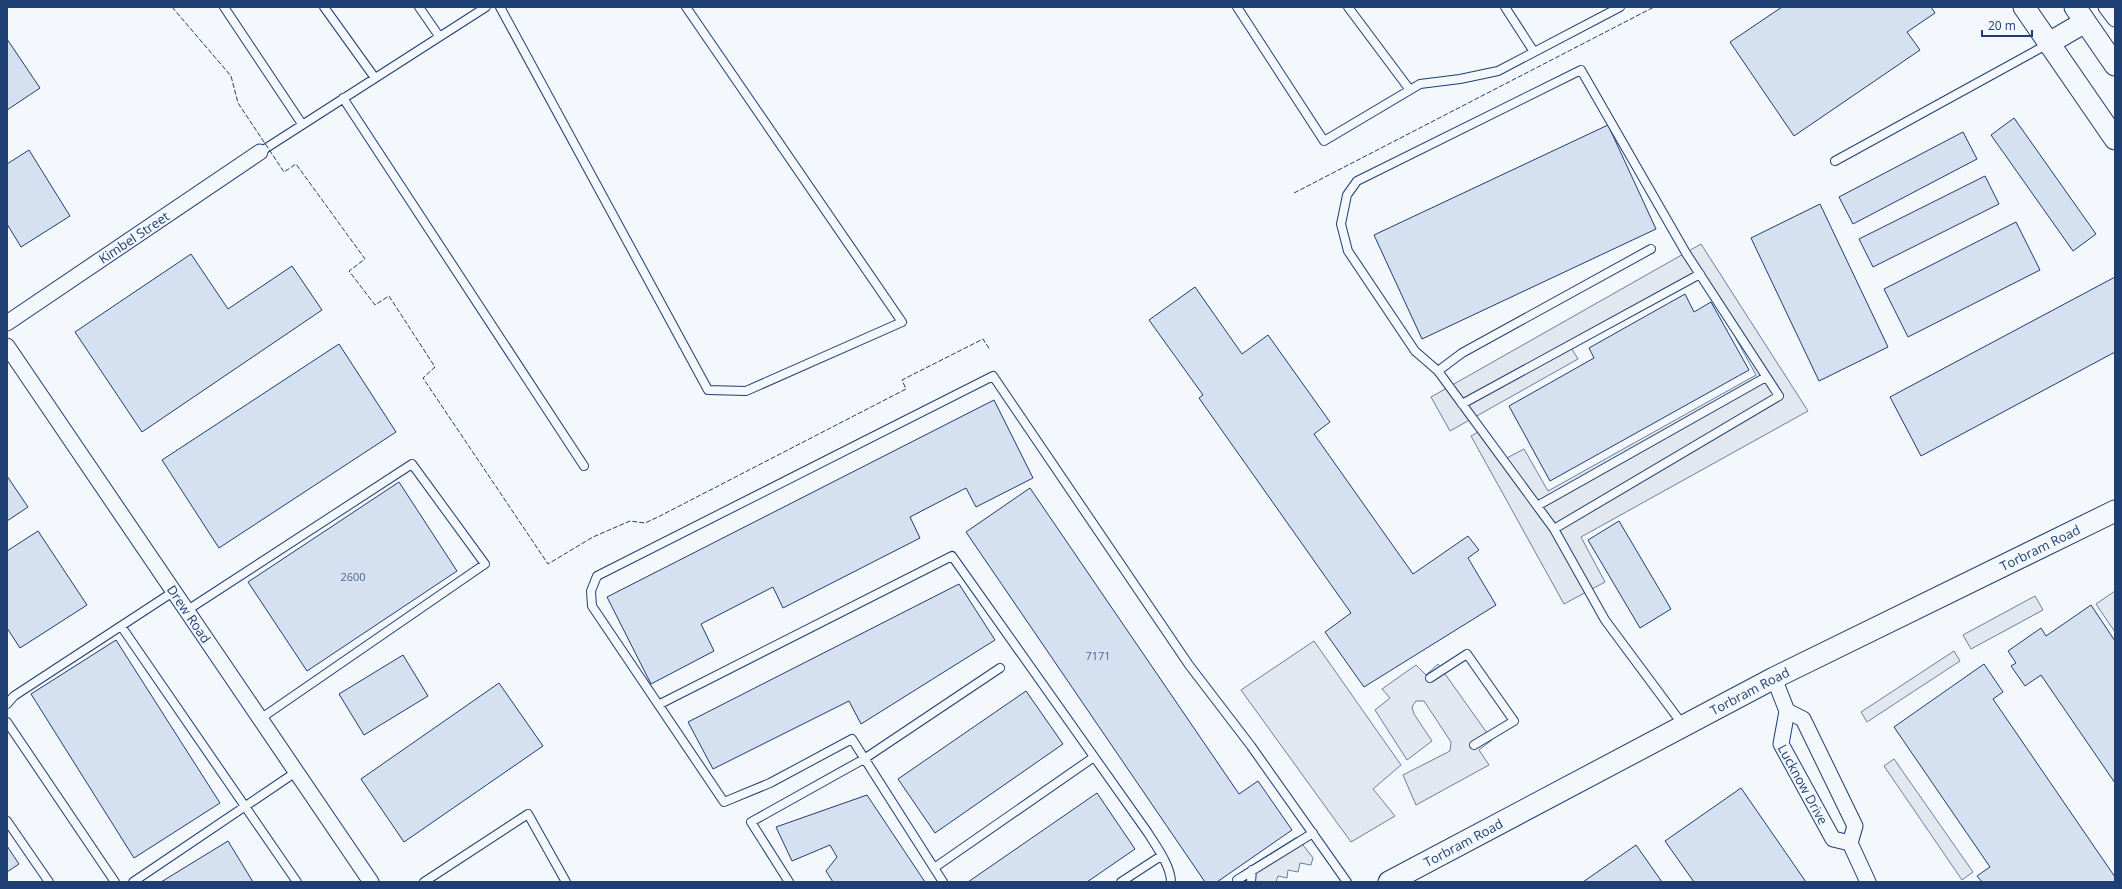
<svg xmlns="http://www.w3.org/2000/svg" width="2122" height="889" font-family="'Open Sans',sans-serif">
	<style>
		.parking { fill: #e3e8f0; stroke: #687fa3 }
		.building { fill: #d5e0f0; stroke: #1d3f73 }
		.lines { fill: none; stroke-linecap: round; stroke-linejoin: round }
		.lane-casing { stroke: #1d3f73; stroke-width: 10 }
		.street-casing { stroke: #1d3f73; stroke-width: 17 }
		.secondary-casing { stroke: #1d3f73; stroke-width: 23 }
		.lane { stroke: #f4f7fb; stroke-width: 8 }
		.street { stroke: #f4f7fb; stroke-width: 15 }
		.secondary { stroke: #f4f7fb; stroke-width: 21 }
		.fence { stroke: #1d3f73; stroke-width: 1; stroke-dasharray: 5 2; stroke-linecap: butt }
		.labels { text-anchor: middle; stroke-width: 3; stroke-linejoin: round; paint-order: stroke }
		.number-label { font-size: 11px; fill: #4b6792 }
		.street-label { font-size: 13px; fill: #1d3f73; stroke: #f4f7fb }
	</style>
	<rect width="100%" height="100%" fill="#f4f7fb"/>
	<!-- parking -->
	<path class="parking" d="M1701,244L1808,411L1581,537L1605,582L1564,604L1471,436L1485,428L1503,460L1524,449L1548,491L1756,375L1700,273L1570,346L1578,359L1450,431L1431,397Z
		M2115,591V632L2096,604Z
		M2035,596L2043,610L1971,649L1963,635Z
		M1314,641L1401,765L1373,789L1395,816L1351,842L1241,690Z
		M1954,651L1960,661L1867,722L1861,712Z
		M1438,664L1492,740L1479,750L1489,765L1416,805L1403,775L1450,751L1451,742L1424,701H1416L1412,707L1414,714L1432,741L1407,760L1375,710L1390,698L1382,689L1416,665L1426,675Z
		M1894,759L1973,872L1962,880L1884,766Z
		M1297,837L1313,858L1311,865L1300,863L1298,872L1288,870L1287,878L1278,876L1276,882H1246L1248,880L1241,872Z"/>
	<!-- building -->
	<path class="building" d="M1782,7H1931L1935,13L1907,32L1920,50L1794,136L1730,42Z
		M7,39L40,88L7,110Z
		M2014,118L2096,234L2073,251L1991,135Z
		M1608,125L1656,229L1422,339L1374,235Z
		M1963,132L1977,159L1853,224L1839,197Z
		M29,150L70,216L21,247L7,224V164Z
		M1985,176L1999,204L1873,267L1859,239Z
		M1820,204L1888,347L1819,381L1751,238Z
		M2016,222L2040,270L1908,337L1884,289Z
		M191,254L228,309L292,266L322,310L142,432L75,332Z
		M2115,277V352L1921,456L1890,397Z
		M1195,287L1242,354L1268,335L1330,422L1314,434L1413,574L1468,536L1479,550L1468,558L1496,605L1364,687L1325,632L1351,613L1199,398L1203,395L1149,320Z
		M1685,294L1694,312L1711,302L1749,370L1550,481L1509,406L1594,358L1589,348Z
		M339,344L396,432L219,548L162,460Z
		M994,400L1033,478L976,507L966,488L910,517L920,538L783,608L773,587L701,624L714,651L651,684L607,597Z
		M7,476L28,507L7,521Z
		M399,482L457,571L307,671L248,582Z
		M1030,488L1239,794L1258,781L1292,830L1217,882H1205L966,532Z
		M1619,521L1671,609L1640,628L1588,540Z
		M38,531L87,605L20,648L7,628V551Z
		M959,584L995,640L861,724L849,701L713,769L688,722Z
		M2091,605L2115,641V783L2041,675L2025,686L2011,666L2016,663L2008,651L2041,628L2046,636Z
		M116,640L220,803L134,858L31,694Z
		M403,655L428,696L364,735L339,694Z
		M1984,664L2003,692L1993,699L2115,877V882H1982L1977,876L1990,867L1894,727Z
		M499,683L543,746L404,842L361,779Z
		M1026,691L1063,744L935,833L898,779Z
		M1741,788L1806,882H1694L1665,841Z
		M1097,793L1135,849L1087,882H968Z
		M867,795L925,882H833L826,871L837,857L830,845L792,861L776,827Z
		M228,841L253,882H161Z
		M1636,845L1662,882H1583Z
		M7,846L19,864L7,872Z"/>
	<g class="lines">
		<!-- lane casing -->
		<g class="lane-casing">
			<path id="lane" d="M224,7L302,124
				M324,7L375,78
				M419,7L439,36
				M500,7L708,390L746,391L902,322L686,7
				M1237,7L1324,141L1420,84L1460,79L1498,71L1620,7
				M1348,7L1410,90
				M1505,7L1534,52
				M343,98L584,466
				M260,152L486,7
				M1835,161L2048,44
				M1438,371L1462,353L1651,249
				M1462,404L1700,274
				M1537,506L1766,377
				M1554,529L1779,396L1686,253L1581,70L1357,181L1347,195L1341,224L1348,251L1415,351L1438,371L1554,529L1605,620L1683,725
				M186,611L412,464L485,564L260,719
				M121,626L297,882
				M1430,678L1467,654L1514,721L1474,745
				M7,704L14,696L173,592
				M660,704L952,556L1148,833C1156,846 1171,866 1171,882
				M7,722L115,882
				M7,821L49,882
				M934,868L1094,757
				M1237,880L1313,833
				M133,882L296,772
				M424,882L528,814L566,882
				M789,882L751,822L864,759L1000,668
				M943,882L852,739L770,783L724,802L592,606L591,591L597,576L993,376L1189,665L1251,746L1347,882
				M1121,882L1161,856
				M1251,882L1252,870"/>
		</g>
		<!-- street casing -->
		<g class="street-casing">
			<g id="street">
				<path d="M2106,7L2115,19"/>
				<path id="s1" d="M7,323L260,152"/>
				<path id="s2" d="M7,346L371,882"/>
				<path id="s3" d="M1774,678L1787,711L1781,744L1833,839L1850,843"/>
				<path d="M1787,711L1803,719L1855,826L1850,843L1868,882"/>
			</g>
		</g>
		<!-- secondary casing -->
		<g class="secondary-casing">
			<g id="secondary">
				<path d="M2024,7L2115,139"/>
				<path d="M2075,7L2115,65"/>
				<path d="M2049,43L2085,22"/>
				<path id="s4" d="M1389,882L1774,678L2115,511"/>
			</g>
		</g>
		<!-- lane -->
		<use href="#lane" class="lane"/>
		<!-- street -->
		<use href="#street" class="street"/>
		<!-- secondary -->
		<use href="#secondary" class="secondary"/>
		<!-- fence -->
		<path class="fence" d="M172,7L231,76L238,103L284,172L296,164L365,259L349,271L375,305L389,296L435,367L423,378L548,564L593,537L630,521L645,523L658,517L906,389L902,380L983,339L990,350
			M1294,193L1654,7"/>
	</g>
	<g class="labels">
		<!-- number labels -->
		<g class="number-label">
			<text x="353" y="581">2600</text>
			<text x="1098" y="660">7171</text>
		</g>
		<!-- street labels -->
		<g class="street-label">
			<text dy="5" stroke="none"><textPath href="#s1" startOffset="153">Kimbel Street</textPath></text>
			<text dy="5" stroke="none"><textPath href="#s4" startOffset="732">Torbram Road</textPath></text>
			<text dy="5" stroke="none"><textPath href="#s2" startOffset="324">Drew Road</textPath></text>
			<text dy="5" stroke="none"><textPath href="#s4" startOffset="408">Torbram Road</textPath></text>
			<text dy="5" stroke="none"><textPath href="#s3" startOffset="115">Lucknow Drive</textPath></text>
			<text dy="5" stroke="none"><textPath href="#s4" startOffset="84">Torbram Road</textPath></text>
		</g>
	</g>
	<!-- border -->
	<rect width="2122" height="889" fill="none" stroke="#1d3f73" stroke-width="16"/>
	<!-- scale -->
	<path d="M1982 30v6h50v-6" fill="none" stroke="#1d3f73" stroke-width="2"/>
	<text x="1988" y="30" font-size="12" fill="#1d3f73" stroke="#f4f7fb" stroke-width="3" paint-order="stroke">20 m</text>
</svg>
